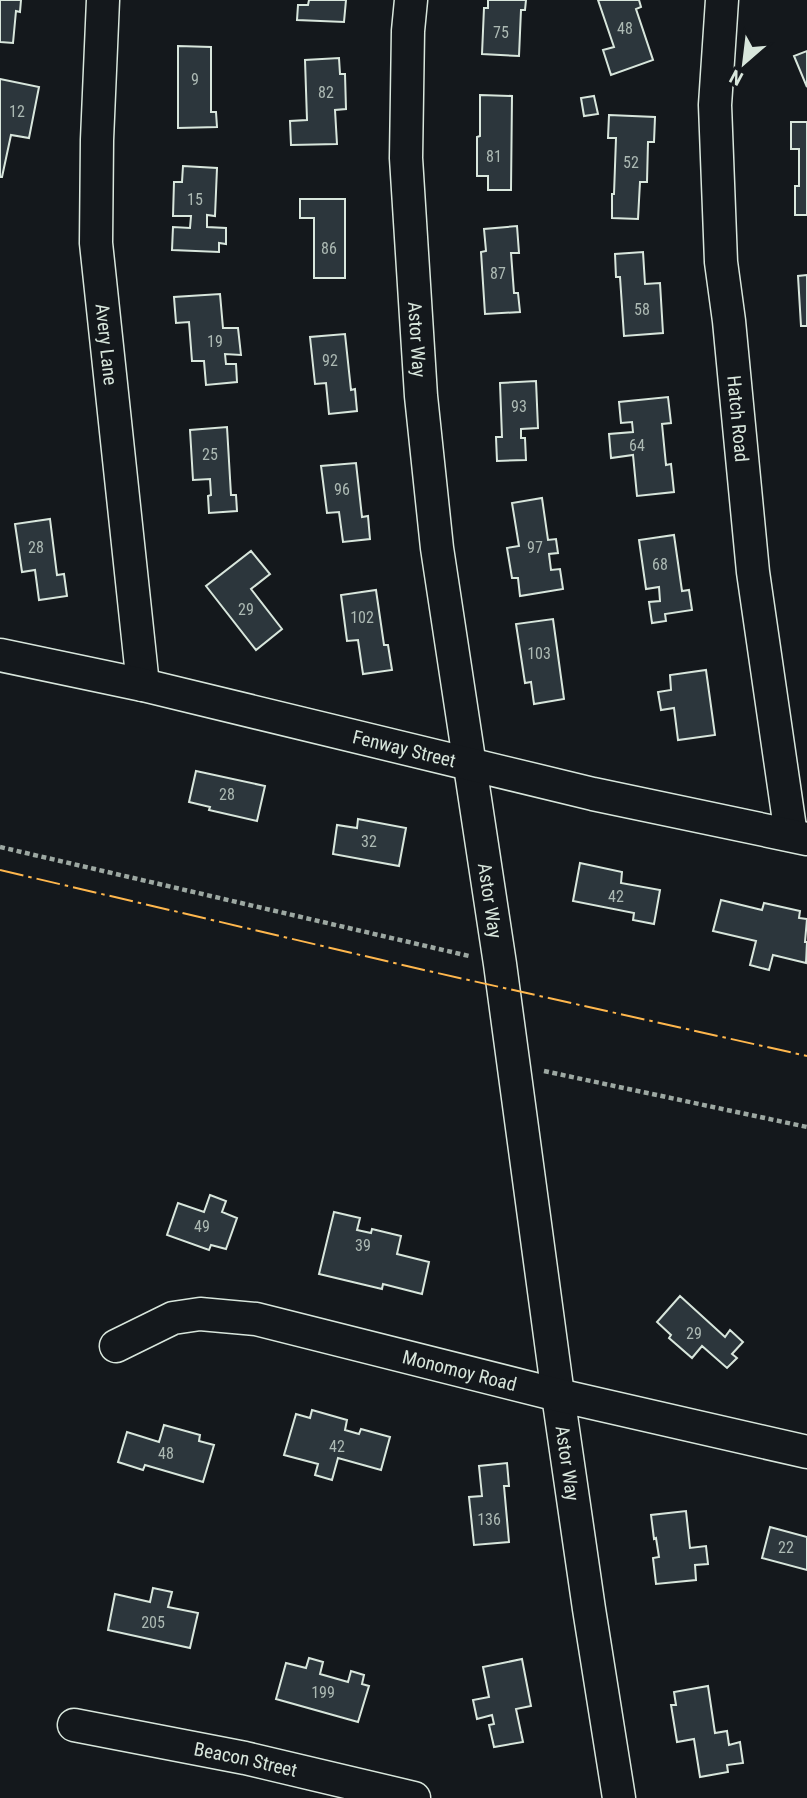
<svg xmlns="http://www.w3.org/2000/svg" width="807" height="1798" font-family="'Roboto Condensed',sans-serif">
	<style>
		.building { fill: #2c363c; stroke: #d8e6dc; stroke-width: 2 }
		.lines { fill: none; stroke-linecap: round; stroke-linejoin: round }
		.minor-casing { stroke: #d8e6dc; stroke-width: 35 }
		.path { stroke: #9da8a2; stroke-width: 4.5; stroke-dasharray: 5 3.5; stroke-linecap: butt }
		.minor { stroke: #14181c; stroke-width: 32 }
		.power { stroke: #ffb74d; stroke-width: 2; stroke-dasharray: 24 5 3.5 5; stroke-linecap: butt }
		.labels { text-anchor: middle; stroke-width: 5; stroke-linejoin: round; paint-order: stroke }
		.number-label { font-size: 16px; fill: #adbab4 }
		.street-label { font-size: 19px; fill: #d8e6dc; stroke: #14181c }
	</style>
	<rect width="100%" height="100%" fill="#14181c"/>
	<!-- building -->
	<path class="building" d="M0,0H21L20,12L16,11L13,43L0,42Z
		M309,0H346L344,22L297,20L298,5H308Z
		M488,0H526L525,10H521L519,56L482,54L484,8H488Z
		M598,0H639L641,7L636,9L653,60L611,75L603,50L614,47Z
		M178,46L211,47V112H216L217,127L178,128Z
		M807,51V87L794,56Z
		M339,58L340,74H345L346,109L335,110L337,144L291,145L290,121L307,120L305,60Z
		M0,79L39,87L29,138L11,135L2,177H0Z
		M480,95L512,96L511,190H488V176H477V137L480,136Z
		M594,96L598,114L584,116L581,98Z
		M609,115L655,117L654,142H648L647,182H640L638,219L612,218V194H614L616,138H608Z
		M791,122H807V215H795V186H799V149H791Z
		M183,166L217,168L215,216L207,215V227L226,228V244L219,243V252L172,250L173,227L190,228L191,216H173L174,182H182Z
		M300,199H345V278H314V218H300Z
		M517,226L519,253H511L514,293H518L520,312L485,314L481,252L486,251L484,229Z
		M643,252L645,284L660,283L663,333L624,336L620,277H616L615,254Z
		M807,275V326H801L798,276Z
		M220,294L223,328H238L241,355L225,354L226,364H236L237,382L206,385L204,361H192L189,322L176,323L174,297Z
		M345,334L351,390L355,389L357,411L329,414L326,383L315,384L310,337Z
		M536,381L538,428L521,429V438H525L526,460L497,461L496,437H502L500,383Z
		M668,397L671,423L662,424L666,465L671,464L674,492L637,496L633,455L611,458L609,434L633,432L632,422L621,423L619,402Z
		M227,427L231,495H236L237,511L209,513L208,496L211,495L210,479L193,480L190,430Z
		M356,463L362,517L368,516L370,539L343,542L339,512L327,513L321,466Z
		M542,498L548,540L556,539L558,553L549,554L551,570L560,569L563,589L520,596L518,578H512L507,548L519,546L512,503Z
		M50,519L57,575L64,574L67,596L39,600L35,570L22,572L15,524Z
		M674,535L682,591L689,590L692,610L665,614L666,621L652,623L649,602L660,601L659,587L646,589L639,540Z
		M251,551L270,574L251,589L282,629L256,650L206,586Z
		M376,590L384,645H388L392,670L363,674L358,640L347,641L341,595Z
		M553,619L564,699L534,704L531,682L525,683L516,624Z
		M706,670L715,735L678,740L674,708L661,710L658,692L671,690L670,675Z
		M196,771L265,786L257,821L209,810L210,807L189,802Z
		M358,819L406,828L399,866L333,854L337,825L357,828Z
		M580,863L622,872L621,883L660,890L654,924L633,920L634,913L573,901Z
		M721,900L762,910L764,903L800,911L799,918L807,919L805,942H807L806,963L773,955L769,970L750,965L756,941L713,931Z
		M210,1195L226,1201L222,1212L237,1218L226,1249L211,1245L209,1250L167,1235L178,1203L204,1212Z
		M334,1212L360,1218L357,1230L371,1233L372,1229L401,1236L397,1254L429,1262L422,1294L383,1284L382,1289L319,1274Z
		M680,1296L725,1337L730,1330L743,1342L732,1354L737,1358L727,1368L702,1346L692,1358L669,1338L671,1335L657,1322Z
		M312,1410L347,1420L345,1430L359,1434L361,1429L390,1437L381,1470L338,1458L332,1480L315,1475L318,1464L284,1455L296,1414L310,1418Z
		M164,1425L200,1435L199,1441L214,1445L203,1482L145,1465L143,1470L118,1462L127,1432L159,1442Z
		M507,1463L509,1486H504L509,1542L474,1545L469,1497L482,1496L479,1466Z
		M686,1511L690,1548L706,1546L708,1564L695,1565L696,1580L656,1584L653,1558L659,1557L656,1538L654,1539L651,1515Z
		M770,1527L807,1537V1570L762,1558Z
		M153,1588L172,1592L168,1607L198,1613L190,1648L108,1630L115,1594L150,1602Z
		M309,1658L323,1662L320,1674L348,1682L351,1671L364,1675L362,1684L369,1686L358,1722L276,1699L286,1663L306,1668Z
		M522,1659L531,1706L516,1709L523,1742L494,1747L489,1725L494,1724L492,1715L477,1719L473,1700L489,1697L483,1667Z
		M708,1686L715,1733L727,1731L729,1745L740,1742L743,1763L727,1765L728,1772L700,1777L694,1739L677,1742L671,1705H676L674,1692Z"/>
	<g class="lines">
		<!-- minor casing -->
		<g class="minor-casing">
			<g id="minor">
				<path id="s1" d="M103,0L97,140L96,243L143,685"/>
				<path id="s2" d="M411,0L408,31L406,158L421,396L437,548L500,964L558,1395L589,1609L619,1798"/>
				<path id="s3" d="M722,0L715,105L721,262L729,321L753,572L791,835"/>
				<path id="s4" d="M0,655L143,685L593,794L807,839"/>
				<path id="s5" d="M116,1346L173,1318L200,1314L256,1319L558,1395L807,1452"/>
				<path id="s6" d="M74,1725L245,1758L414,1798"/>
			</g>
		</g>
		<!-- path -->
		<path class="path" d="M0,847L469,956
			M544,1071L807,1127"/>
		<!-- minor -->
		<use href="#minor" class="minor"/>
		<!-- power -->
		<path class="power" d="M0,870L424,970L807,1056"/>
	</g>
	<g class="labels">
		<!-- number labels -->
		<g class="number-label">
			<text x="625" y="34">48</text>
			<text x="501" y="38">75</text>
			<text x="195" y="85">9</text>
			<text x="326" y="98">82</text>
			<text x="17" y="117">12</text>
			<text x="494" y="162">81</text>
			<text x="631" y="168">52</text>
			<text x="195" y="205">15</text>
			<text x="329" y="254">86</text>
			<text x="498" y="279">87</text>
			<text x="642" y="315">58</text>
			<text x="215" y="347">19</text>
			<text x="330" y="366">92</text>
			<text x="519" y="412">93</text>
			<text x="637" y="451">64</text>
			<text x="210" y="460">25</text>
			<text x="342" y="495">96</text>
			<text x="36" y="553">28</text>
			<text x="535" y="553">97</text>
			<text x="660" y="570">68</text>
			<text x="246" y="615">29</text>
			<text x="362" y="623">102</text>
			<text x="539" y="659">103</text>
			<text x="227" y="800">28</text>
			<text x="369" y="847">32</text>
			<text x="616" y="902">42</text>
			<text x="202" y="1232">49</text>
			<text x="363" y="1251">39</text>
			<text x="694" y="1339">29</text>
			<text x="337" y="1452">42</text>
			<text x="166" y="1459">48</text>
			<text x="489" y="1525">136</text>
			<text x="786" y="1553">22</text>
			<text x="153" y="1628">205</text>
			<text x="323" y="1698">199</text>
		</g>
		<!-- street labels -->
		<g class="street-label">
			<text dy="7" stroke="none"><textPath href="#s2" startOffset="340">Astor Way</textPath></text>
			<text dy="7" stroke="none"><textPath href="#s1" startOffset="345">Avery Lane</textPath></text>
			<text dy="7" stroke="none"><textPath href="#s3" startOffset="420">Hatch Road</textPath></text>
			<text dy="7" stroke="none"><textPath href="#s4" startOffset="415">Fenway Street</textPath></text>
			<text dy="7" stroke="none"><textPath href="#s2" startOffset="906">Astor Way</textPath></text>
			<text dy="7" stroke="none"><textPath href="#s5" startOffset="357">Monomoy Road</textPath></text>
			<text dy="7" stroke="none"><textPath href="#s2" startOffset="1474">Astor Way</textPath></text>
			<text dy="7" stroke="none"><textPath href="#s6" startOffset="175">Beacon Street</textPath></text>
		</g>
	</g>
	<!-- north arrow -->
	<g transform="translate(744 63) rotate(208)" stroke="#14181c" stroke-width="5" paint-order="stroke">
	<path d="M0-5L12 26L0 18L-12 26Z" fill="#d8e6dc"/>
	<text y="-10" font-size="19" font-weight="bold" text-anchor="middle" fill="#d8e6dc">N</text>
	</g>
</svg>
